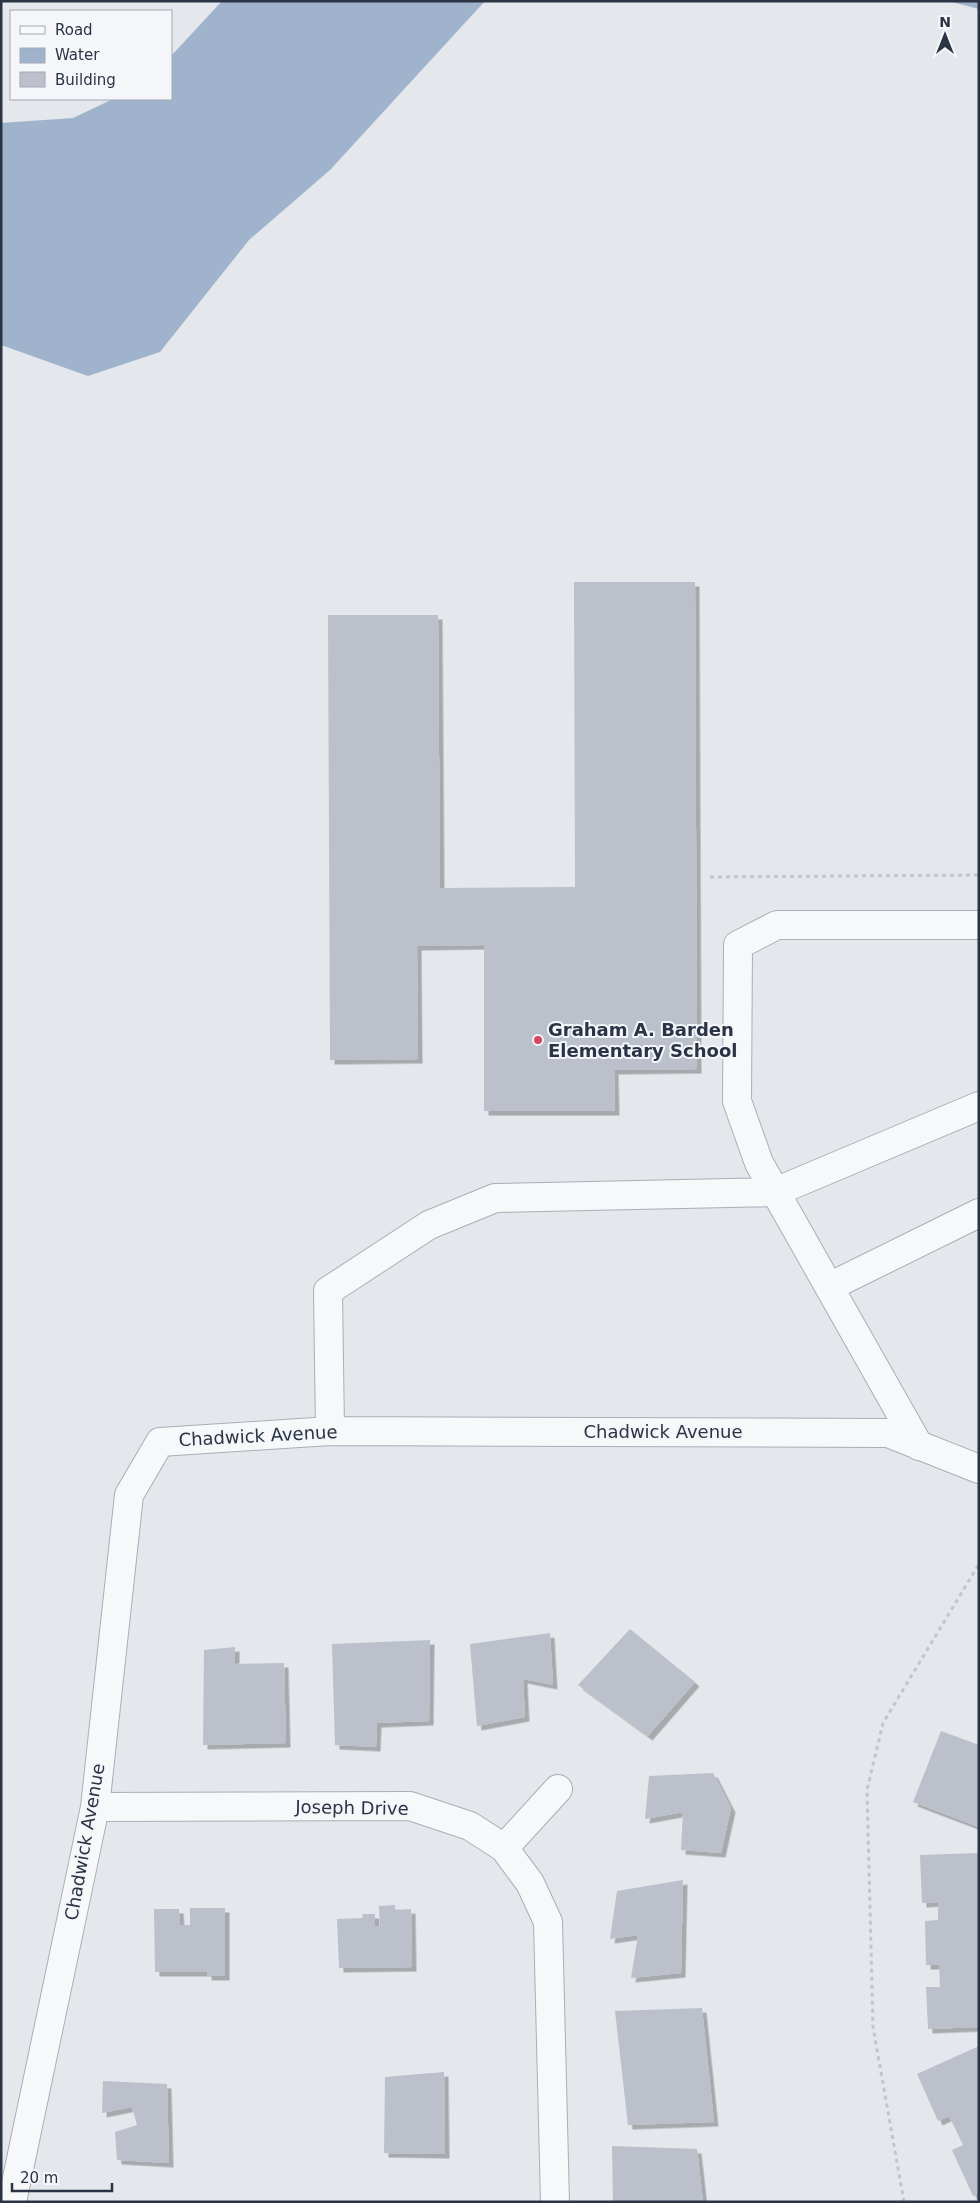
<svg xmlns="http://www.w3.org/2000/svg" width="980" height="2203" font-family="'DejaVu Sans',sans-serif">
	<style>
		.water { fill: #9fb4cc }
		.building { fill: #bbc0ca; filter: url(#shadow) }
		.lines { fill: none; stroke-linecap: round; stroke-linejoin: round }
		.minor-casing { stroke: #a9aeb7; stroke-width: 30 }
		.path { stroke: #c2c5cb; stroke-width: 3; stroke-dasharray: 4 4; stroke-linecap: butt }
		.minor { stroke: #f7f8fa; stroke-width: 28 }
		.poi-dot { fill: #d1495b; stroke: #f4f6f9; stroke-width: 2 }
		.labels { text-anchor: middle; stroke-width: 4; stroke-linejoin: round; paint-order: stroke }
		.poi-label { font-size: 18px; font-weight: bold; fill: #2b3445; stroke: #f4f6f9; text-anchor: start }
		.street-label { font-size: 18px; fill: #2b3445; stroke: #f4f6f9 }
	</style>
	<defs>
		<filter id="shadow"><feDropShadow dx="4.5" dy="4.5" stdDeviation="0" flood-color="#0004"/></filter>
	</defs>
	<rect width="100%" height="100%" fill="#e4e7ec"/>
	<!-- water -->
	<path class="water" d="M222,1H485L330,170L249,240L160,352L88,376L1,345V123L73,118L113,99H171V56Z
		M948,1H979V9Z"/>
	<!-- building -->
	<path class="building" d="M574,582H695L697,1069L614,1070L615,1111H484V945L417,946L418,1059L330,1060L328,615H438L440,888L575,887Z
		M630,1629L695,1682L648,1736L578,1685Z
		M550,1633L553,1685L523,1679L525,1717L477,1726L470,1644Z
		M430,1640L429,1721L377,1723L376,1747L335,1745L332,1644Z
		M235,1647V1664L284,1663L286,1743L203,1745L204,1650Z
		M941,1731L979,1745V1827L913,1802Z
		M713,1773L731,1808L721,1853L681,1850L683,1812L645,1819L649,1776Z
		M979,1853V2027L928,2029L926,1987H940L939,1965H926L925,1921L938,1920V1902L922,1903L920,1855Z
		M683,1880L681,1973L631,1978L638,1935L610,1939L617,1891Z
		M395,1905V1910L411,1909L412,1967L339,1968L337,1919L363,1918L362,1914H375V1926H380L379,1906Z
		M190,1908H225V1976H207V1972H155L154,1909H179L180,1925H190Z
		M702,2008L714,2122L628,2125L615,2011Z
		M979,2046V2193L973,2196L952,2150L963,2145L949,2116L938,2121L917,2074Z
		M444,2072L445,2154L384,2153L385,2077Z
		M103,2081L167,2084L169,2163L117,2160L115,2132L137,2125L132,2107L102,2113Z
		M612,2146L697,2149L703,2202H613Z"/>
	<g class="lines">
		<!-- minor casing -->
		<g class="minor-casing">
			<path id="minor" d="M829,1287L979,1213
				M330,1431L328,1291L429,1225L495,1198L775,1192L979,1106
				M919,1446L759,1163L737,1101L738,945L777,925H979
				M95,1807L410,1806L470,1826L504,1848L530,1883L548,1922L555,2202
				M504,1848L558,1789
				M12,2202L95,1807L129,1495L160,1442L330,1431L888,1433L979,1469"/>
		</g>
		<!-- path -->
		<path class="path" d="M710,877L979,875
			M904,2202L873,2027L867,1790L883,1723L979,1564"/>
		<!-- minor -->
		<use href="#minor" class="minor"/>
	</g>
	<!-- markers -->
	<circle class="poi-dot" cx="538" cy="1040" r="5"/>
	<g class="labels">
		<!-- poi labels -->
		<g class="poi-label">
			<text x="548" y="1036">Graham A. Barden<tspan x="548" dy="21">Elementary School</tspan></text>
		</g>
		<!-- street labels -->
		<g class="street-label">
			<text x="663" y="1438">Chadwick Avenue</text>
			<text transform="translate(258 1436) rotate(-3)" y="6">Chadwick Avenue</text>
			<text transform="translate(352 1808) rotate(1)" y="6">Joseph Drive</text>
			<text transform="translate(85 1842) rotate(-80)" y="6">Chadwick Avenue</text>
		</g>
	</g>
	<!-- border -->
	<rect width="980" height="2203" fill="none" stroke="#2b3445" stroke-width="5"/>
	<!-- legend -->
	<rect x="10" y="10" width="162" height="90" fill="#f4f6f9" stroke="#a4a8b1"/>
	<rect x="20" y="26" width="25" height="8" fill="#f7f8fa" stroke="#a4a8b1"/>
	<text x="55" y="35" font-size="15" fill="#2b3445">Road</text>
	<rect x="20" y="48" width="25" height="15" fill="#9fb4cc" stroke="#a4a8b1"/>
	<text x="55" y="60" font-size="15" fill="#2b3445">Water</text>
	<rect x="20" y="72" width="25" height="15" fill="#bbc0ca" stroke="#a4a8b1"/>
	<text x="55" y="85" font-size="15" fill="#2b3445">Building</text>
	<!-- north arrow -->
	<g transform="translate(945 35)" stroke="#f4f6f9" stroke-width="4" paint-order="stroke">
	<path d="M0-4L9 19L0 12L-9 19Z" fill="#2b3445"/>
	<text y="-8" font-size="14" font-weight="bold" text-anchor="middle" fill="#2b3445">N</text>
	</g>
	<!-- scale -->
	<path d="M12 2183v8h100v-8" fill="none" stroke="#2b3445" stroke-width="2.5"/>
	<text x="20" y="2183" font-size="15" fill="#2b3445" stroke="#f4f6f9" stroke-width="4" paint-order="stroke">20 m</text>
</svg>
